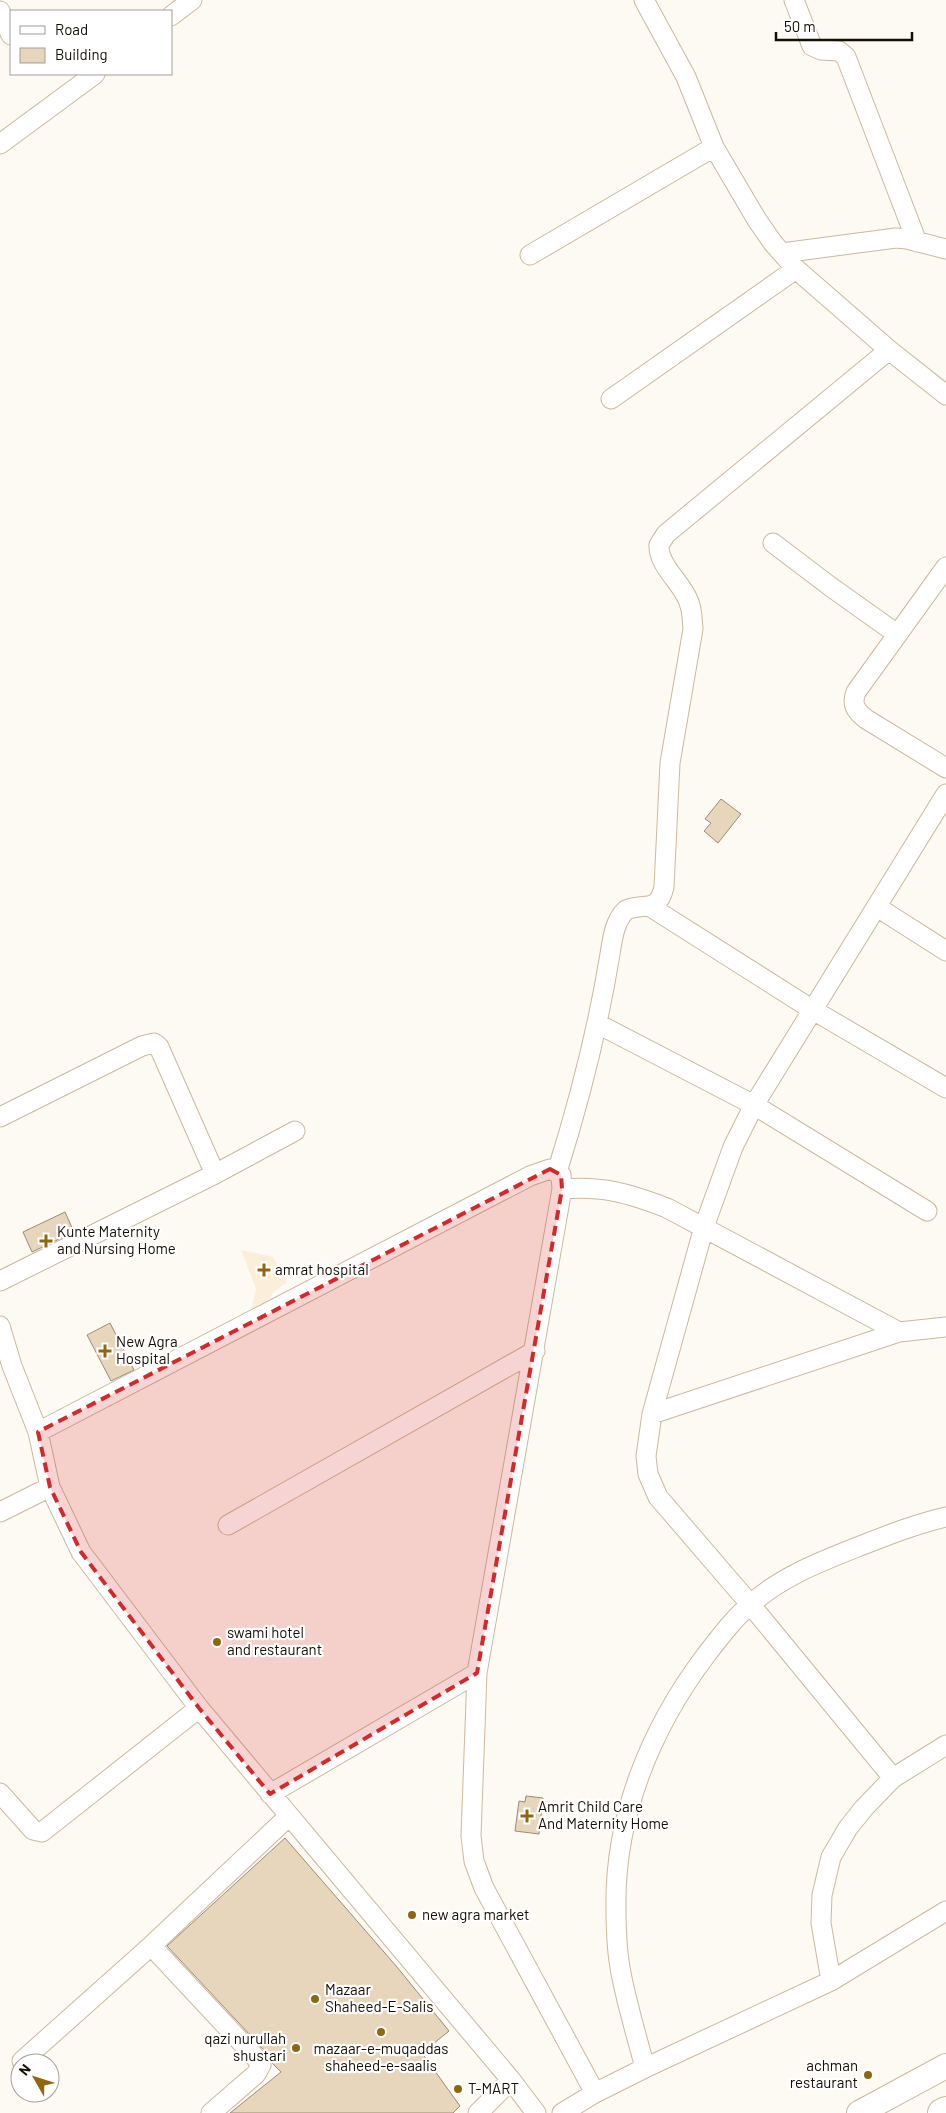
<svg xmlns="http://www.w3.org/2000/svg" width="946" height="2113" font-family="Barlow,sans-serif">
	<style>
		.built { fill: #fbefda }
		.building { fill: #e7d6bb; stroke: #9c8d73 }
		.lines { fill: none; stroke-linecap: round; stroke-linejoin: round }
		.minor-casing { stroke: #cab99e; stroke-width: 21 }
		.major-casing { stroke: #cab99e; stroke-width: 26 }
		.highway-casing { stroke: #cab99e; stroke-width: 30 }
		.minor { stroke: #fff; stroke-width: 19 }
		.major { stroke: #fff; stroke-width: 24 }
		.highway { stroke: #fff; stroke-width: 28 }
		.marked { fill: #d62828; fill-opacity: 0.2; stroke: #d62828; stroke-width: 4; stroke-dasharray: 10 6; stroke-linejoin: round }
		.poi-dot { fill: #90670e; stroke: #fff; stroke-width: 2 }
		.labels { text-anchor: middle; stroke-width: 4.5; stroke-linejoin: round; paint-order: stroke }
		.poi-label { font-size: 15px; fill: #140f06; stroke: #fff; text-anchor: start }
	</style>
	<rect width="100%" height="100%" fill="#fdfaf4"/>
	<!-- built -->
	<path class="built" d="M241,1250L273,1257L287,1282L274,1292L262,1307L250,1314L256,1289Z"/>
	<!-- building -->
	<path class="building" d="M721,799L741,814L718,843L704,831L711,823L705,819Z
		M65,1212L74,1232L32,1252L23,1232Z
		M110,1323L134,1370L111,1381L87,1335Z
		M526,1796L543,1798L539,1834L515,1831L519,1801L525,1802Z
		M285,1838L397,1967L449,2031L422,2053L460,2106L453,2113H230L281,2072L272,2063L264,2050L167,1946Z"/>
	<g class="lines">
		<!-- minor casing -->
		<g class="minor-casing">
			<path id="minor" d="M644,0L686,77L714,147L757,220L773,243L796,269L889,350L946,395
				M794,0L812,46L821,50L839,51L846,57L917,242
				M0,11L11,35
				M171,16L192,0
				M0,144L95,74
				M782,253L896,238L907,239L946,249
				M530,255L714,147
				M611,399L796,269
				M773,543L831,587L897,634
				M946,567L856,692C851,705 856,711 866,719L946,768
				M649,906L813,1010L946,1088
				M877,907L946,951
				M598,1024L754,1105L927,1211
				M0,1117L142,1046L154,1043L159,1047L215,1174
				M557,1172C579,1102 597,1032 609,960C612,944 613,922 626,910C645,902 658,914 664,887L670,763L693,629C692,616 692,605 685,594C677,579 658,563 659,545L666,534L889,350
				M562,1189C604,1186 628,1193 667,1208L899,1332
				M0,1281L215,1174L295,1131
				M0,1326L12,1366L38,1432L50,1487L81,1552L199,1708L511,2080L536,2113
				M652,1414L899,1332L946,1327
				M38,1432L530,1176L550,1169L561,1175L562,1189L477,1673L471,1836L474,1861L484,1888L595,2093
				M0,1512L50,1487
				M228,1525L535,1351
				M893,1778L750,1604L658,1497L648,1474L646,1456L652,1414L704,1227L733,1147L754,1105L946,794
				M0,1793L33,1830L42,1832L199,1708
				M270,1794L477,1673
				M152,1945L157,1952L256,2058L261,2065L256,2074L211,2113
				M831,1981L821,1923L822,1895L831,1857L848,1828L864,1808L893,1778L946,1745
				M22,2061L152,1945L289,1816
				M645,2068C637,2037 627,2005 621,1973C617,1953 616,1930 616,1909C614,1817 651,1728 706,1655C720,1637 734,1618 751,1604C782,1576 822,1561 860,1546C888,1535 916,1524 946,1517
				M478,2113L511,2080
				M562,2113L595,2093L645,2068L831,1981L946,1911"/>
		</g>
		<!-- major casing -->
		<g class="major-casing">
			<path id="major" d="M859,2113L946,2066"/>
		</g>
		<!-- highway casing -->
		<g class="highway-casing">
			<path id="highway" d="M942,2113L946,2111"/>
		</g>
		<!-- minor -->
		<use href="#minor" class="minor"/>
		<!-- major -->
		<use href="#major" class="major"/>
		<!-- highway -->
		<use href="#highway" class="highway"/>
	</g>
	<!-- marked area -->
	<path class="marked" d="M550,1169L561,1175L562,1189L477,1673L270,1794L199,1708L81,1552L50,1487L38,1432Z"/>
	<!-- markers -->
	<g class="poi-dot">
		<path d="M43.5 1233.5h5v5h5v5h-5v5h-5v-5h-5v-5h5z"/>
		<path d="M261.5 1262.5h5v5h5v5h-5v5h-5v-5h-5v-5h5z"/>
		<path d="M102.5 1343.5h5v5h5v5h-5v5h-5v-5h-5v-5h5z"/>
		<circle cx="217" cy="1642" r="5"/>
		<path d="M524.5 1808.5h5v5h5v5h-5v5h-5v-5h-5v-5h5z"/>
		<circle cx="412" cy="1915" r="5"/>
		<circle cx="315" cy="1999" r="5"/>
		<circle cx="381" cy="2032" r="5"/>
		<circle cx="296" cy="2048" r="5"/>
		<circle cx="868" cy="2075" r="5"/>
		<circle cx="458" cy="2089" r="5"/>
	</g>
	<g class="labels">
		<!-- poi labels -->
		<g class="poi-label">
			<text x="57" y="1237">Kunte Maternity<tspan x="57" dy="17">and Nursing Home</tspan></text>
			<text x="275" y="1275">amrat hospital</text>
			<text x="116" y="1347">New Agra<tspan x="116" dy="17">Hospital</tspan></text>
			<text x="227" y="1638">swami hotel<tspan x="227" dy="17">and restaurant</tspan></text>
			<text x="538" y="1812">Amrit Child Care<tspan x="538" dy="17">And Maternity Home</tspan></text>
			<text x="422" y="1920">new agra market</text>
			<text x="325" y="1995">Mazaar<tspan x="325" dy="17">Shaheed-E-Salis</tspan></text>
			<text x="286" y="2044" text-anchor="end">qazi nurullah<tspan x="286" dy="17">shustari</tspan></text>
			<text x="381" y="2054" text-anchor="middle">mazaar-e-muqaddas<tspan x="381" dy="17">shaheed-e-saalis</tspan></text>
			<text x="858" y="2071" text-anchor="end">achman<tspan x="858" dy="17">restaurant</tspan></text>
			<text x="468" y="2094">T-MART</text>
		</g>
	</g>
	<!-- legend -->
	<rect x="10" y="10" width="162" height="65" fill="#ffffff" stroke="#a19f9b"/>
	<rect x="20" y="26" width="25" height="8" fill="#ffffff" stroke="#a19f9b"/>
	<text x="55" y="35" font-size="15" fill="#140f06">Road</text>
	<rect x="20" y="48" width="25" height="15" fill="#e7d6bb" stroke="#a19f9b"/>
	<text x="55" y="60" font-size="15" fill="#140f06">Building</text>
	<!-- north arrow -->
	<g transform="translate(35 2078) rotate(309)"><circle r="24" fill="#ffffff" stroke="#a19f9b"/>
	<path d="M0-4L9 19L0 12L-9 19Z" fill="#90670e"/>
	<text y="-8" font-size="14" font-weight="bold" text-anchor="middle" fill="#140f06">N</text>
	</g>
	<!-- scale -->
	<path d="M776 32v8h136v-8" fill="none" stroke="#140f06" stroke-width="2.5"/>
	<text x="784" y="32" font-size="15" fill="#140f06" stroke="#ffffff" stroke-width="4" paint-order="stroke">50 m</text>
</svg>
